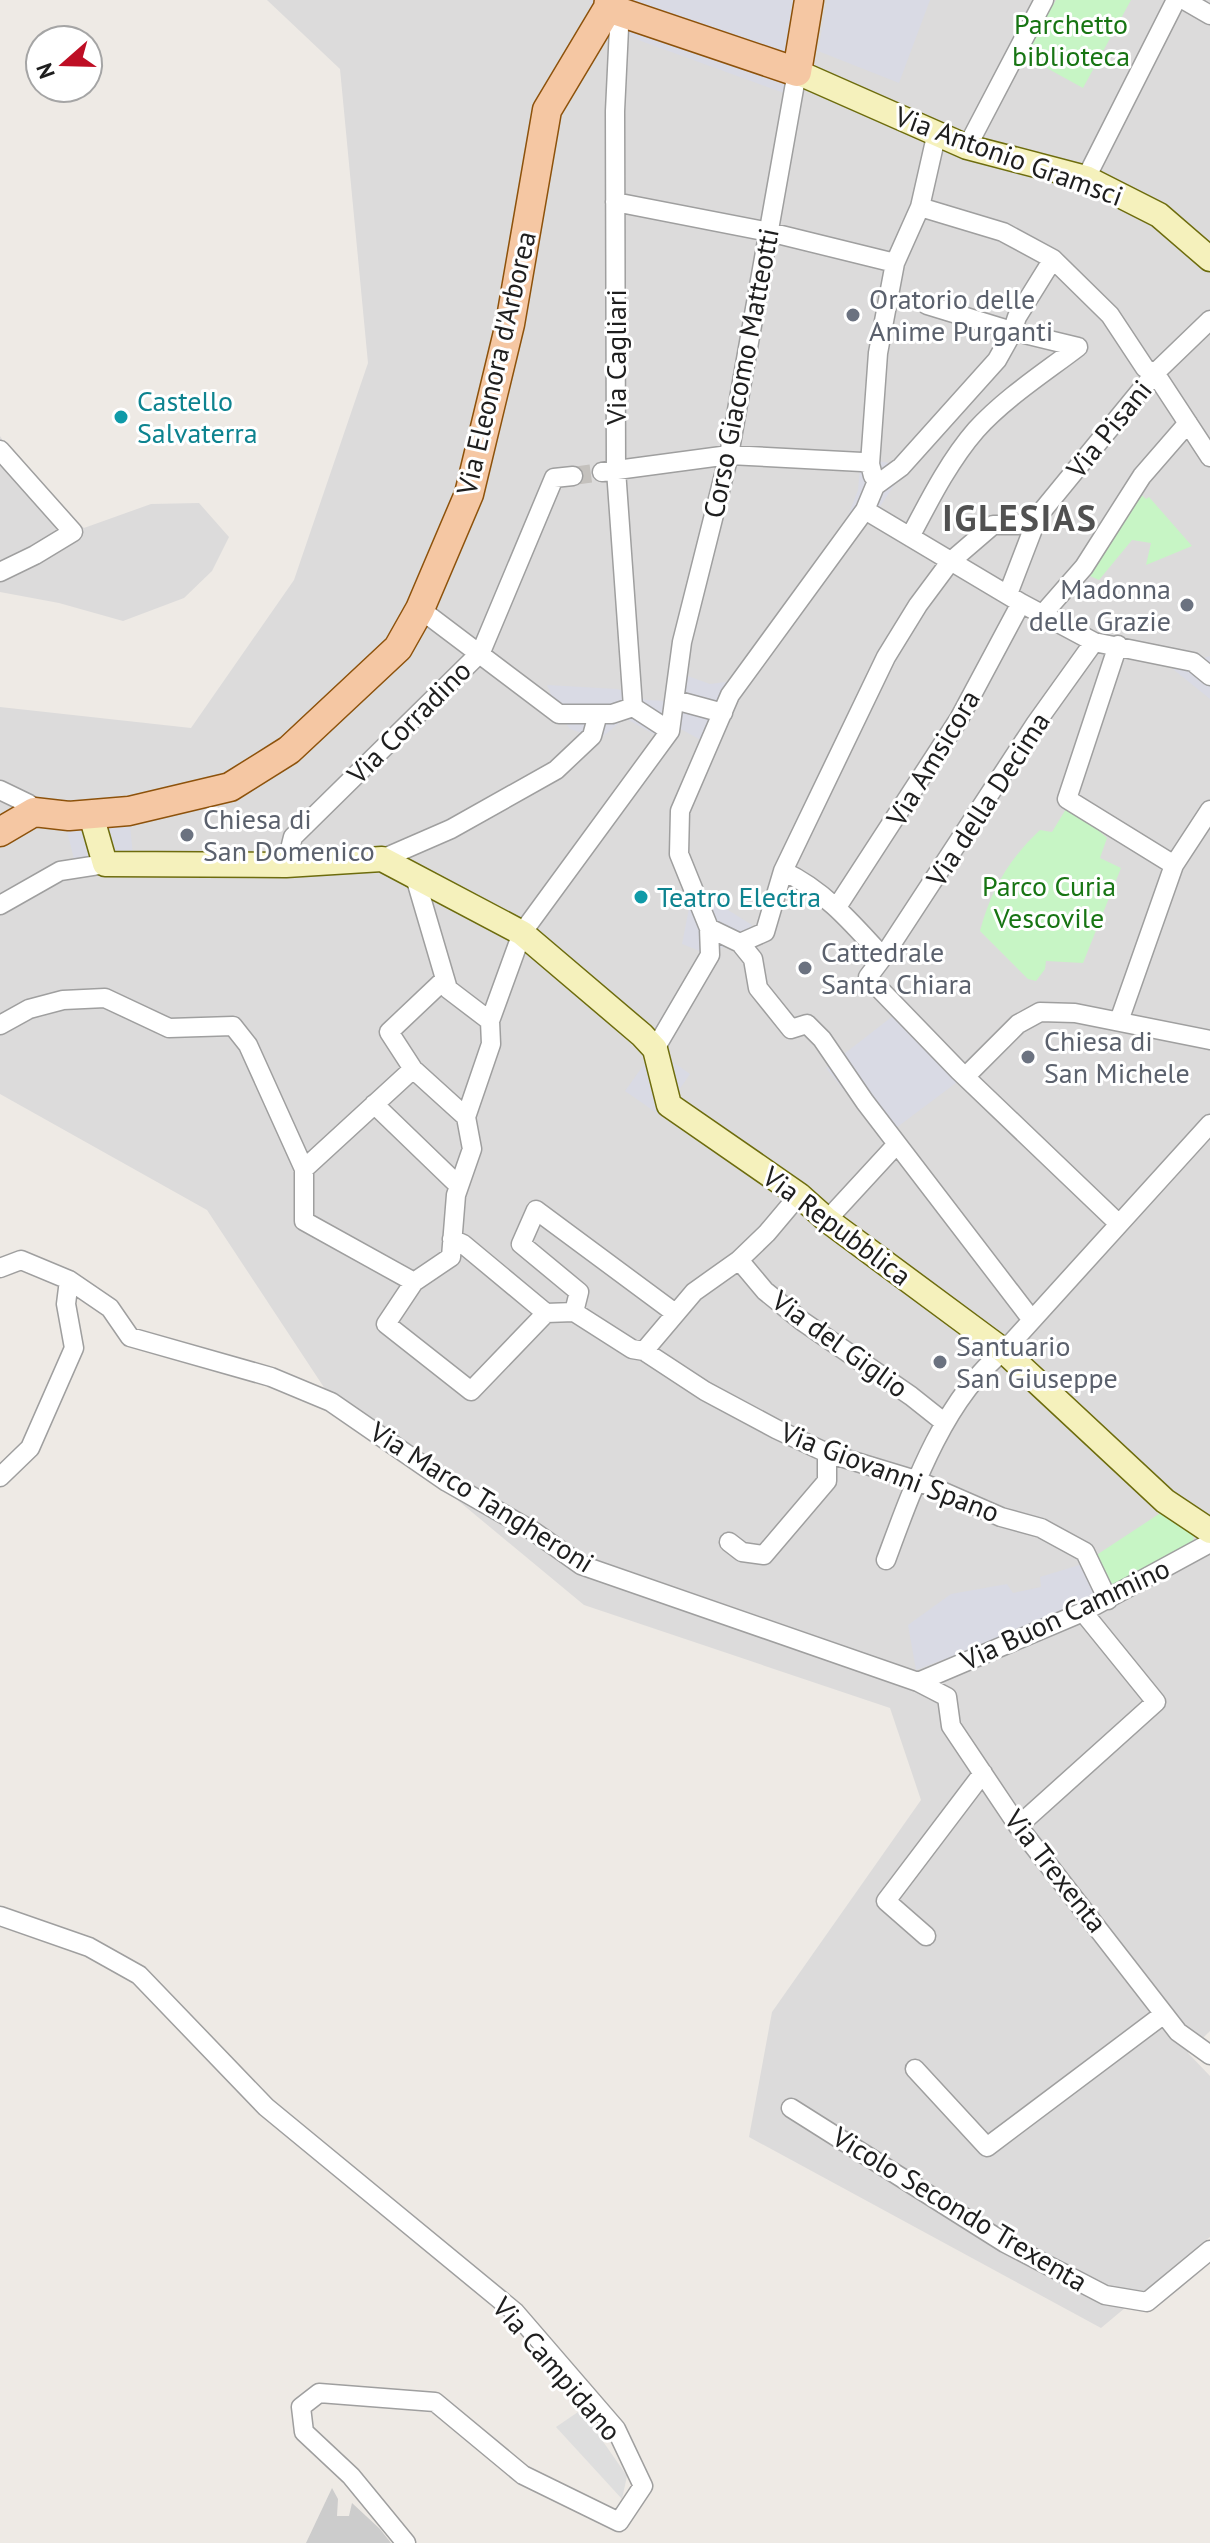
<svg xmlns="http://www.w3.org/2000/svg" width="1210" height="2543" font-family="'PT Sans',sans-serif">
	<style>
		.residential { fill: #dcdbdb }
		.religious { fill: #ccc }
		.park { fill: #c7f5c5 }
		.parking { fill: #dedede }
		.plaza { fill: #d9dae4 }
		.lines { fill: none; stroke-linecap: round; stroke-linejoin: round }
		.street-tunnel { stroke: #c4c1bd; stroke-width: 18; stroke-dasharray: 18 9; stroke-linecap: butt }
		.street-casing { stroke: #9f9f9f; stroke-width: 21 }
		.secondary-casing { stroke: #6d6c0d; stroke-width: 27 }
		.primary-casing { stroke: #8d520b; stroke-width: 31 }
		.street { stroke: #fff; stroke-width: 18 }
		.secondary { stroke: #f5f1bc; stroke-width: 24 }
		.primary { stroke: #f5c7a3; stroke-width: 28 }
		.worship-dot { fill: #6b7280; stroke: #fff; stroke-width: 3 }
		.culture-dot { fill: #0f9aa8; stroke: #fff; stroke-width: 3 }
		.labels { text-anchor: middle; stroke-width: 6; stroke-linejoin: round; paint-order: stroke }
		.park-label { font-size: 28px; fill: #177513; stroke: #fff }
		.street-label { font-size: 28px; fill: #1e1e1e; stroke: #fff }
		.worship-label { font-size: 28px; fill: #5b616d; stroke: #fff; text-anchor: start }
		.culture-label { font-size: 28px; fill: #0d838f; stroke: #fff; text-anchor: start }
		.district-label { font-size: 36px; font-weight: bold; letter-spacing: 2px; fill: #515151; stroke: #fff }
	</style>
	<rect width="100%" height="100%" fill="#eeeae5"/>
	<!-- residential -->
	<path class="residential" d="M267,0H1210V2031L1188,2053L1210,2076V2237L1101,2328L749,2137L772,2012L921,1800L890,1708L584,1605L327,1392L207,1210L0,1094V707L191,728L294,580L368,363L340,69Z
		M0,436L15,461L59,506L84,528L151,504L199,503L229,537L212,571L184,598L123,621L59,603L0,592Z"/>
	<!-- religious -->
	<path class="religious" d="M332,2488L338,2499L337,2516H349L352,2503L380,2529L391,2543H306Z"/>
	<!-- park -->
	<path class="park" d="M1056,0H1131L1083,88L1023,55Z
		M1136,490L1146,499L1149,497L1192,546L1146,565L1151,543L1132,540L1099,580L1083,573Z
		M1069,804L1107,838L1100,858L1121,868L1083,963L1046,961L1045,969L1036,981L1028,979L980,931C991,890 1009,859 1040,830L1052,832Z
		M1168,1508L1194,1529L1193,1546L1121,1588L1107,1581L1095,1556Z"/>
	<!-- parking -->
	<path class="parking" d="M581,2410L627,2476L622,2499L556,2427Z"/>
	<!-- plaza -->
	<path class="plaza" d="M590,0H797L784,93L641,41L589,15Z
		M827,0H930L899,83L818,51Z
		M879,461L899,465L903,472L871,520L845,544V524L858,490L860,468Z
		M1210,656V699L1173,669Z
		M671,670L710,684L741,680L712,746L677,727L668,742L625,718L600,739L570,729L559,714L547,685L617,689L632,693L646,700L666,701Z
		M129,815L133,856L75,863L65,823Z
		M693,888L752,925L740,943L720,948L710,955L682,944Z
		M907,1005L964,1077L896,1128L878,1132L826,1068Z
		M655,1049L690,1074L661,1116L625,1091Z
		M1086,1563L1107,1598L916,1670L908,1625L951,1594L1007,1584L1013,1593L1041,1587L1040,1577Z"/>
	<g class="lines">
		<!-- street-tunnel -->
		<path class="street-tunnel" d="M573,476L602,472"/>
		<!-- street casing -->
		<g class="street-casing">
			<path id="street" d="M1184,0L1210,15
				M608,8L619,28L615,111L616,470L633,707
				M967,147L1044,0
				M1086,178L1176,0
				M615,202L769,232L895,263
				M920,207L1003,232L1053,259L1110,315L1145,368L1155,373L1210,457
				M927,305L1012,331L1078,347
				M0,450L73,532L35,555L0,572
				M870,464L878,353L895,263L920,207L937,132
				M602,472L729,455L862,462L870,464L873,476
				M865,510L1021,603L1094,642L1193,662L1210,676
				M910,537C929,501 949,461 976,430C1005,398 1044,373 1078,347
				M1008,594L1038,516L1155,373L1210,320
				M420,609L559,714H612L633,707L670,731
				M1042,615L1084,567L1142,476L1188,423
				M1118,645L1067,799L1174,865
				M675,700L723,713
				M0,790L29,804L34,812
				M382,859L451,829L556,770L592,736L598,714
				M286,865L293,837L481,652L554,478L573,476
				M783,871C824,890 853,924 883,957L868,977L959,1071L1119,1224
				M415,877L448,989L490,1021
				M0,905L60,871L105,864
				M837,907L959,719L1021,603
				M709,928L740,943L753,959L758,988L791,1029L807,1024L822,1039L865,1102L1032,1320
				M740,943L765,932L783,871L886,657L918,605L950,562L993,525H1018L1038,516
				M883,957L1036,723L1094,642
				M445,979L389,1032L413,1069L466,1117
				M1119,1021L1174,865L1210,810
				M0,1025L29,1009L63,1000L105,998L169,1028L233,1026L248,1045L304,1169V1221L414,1282
				M655,1049L710,955L709,928L679,854L680,811L730,695L865,510L875,486L901,467L997,360L1011,335L1017,317L1053,259
				M966,1076L1018,1024L1040,1012L1075,1013L1210,1040
				M374,1104L459,1186
				M466,1117L491,1044L490,1021L522,933L670,731L682,642L729,455L797,72
				M466,1117L472,1149L456,1195L451,1257L414,1282L386,1324L471,1391L546,1313L574,1312
				M304,1169L413,1069
				M827,1220L897,1144
				M452,1239L463,1244L546,1313
				M739,1260L765,1291L802,1321L911,1396L945,1423
				M0,1268L21,1260L69,1280L110,1308L130,1337L271,1377L331,1402L447,1482L533,1531L581,1565L918,1682L947,1697L951,1726L1018,1826L1178,2032L1210,2055
				M574,1312L632,1349L644,1351L705,1391L776,1429L827,1453L916,1480L1001,1517L1041,1528L1085,1552L1108,1600
				M574,1312L579,1292L521,1244L536,1210L675,1313
				M644,1351L694,1292L739,1260L767,1233L799,1195
				M0,1477L30,1448L74,1348L66,1304L69,1280
				M729,1542L742,1552L764,1555L827,1481V1453
				M886,1560C912,1490 944,1398 1004,1351L1210,1124
				M918,1682L1083,1612L1210,1543
				M1018,1826L1156,1702L1083,1612
				M0,1916L89,1947L139,1975L266,2107L515,2312L616,2429L643,2486L619,2522L523,2475L435,2402L319,2393L301,2407L304,2432L351,2476L406,2543
				M926,1936L886,1901L983,1773
				M915,2069L987,2147L1164,2014
				M791,2108L1005,2243L1105,2295L1147,2302L1210,2250"/>
		</g>
		<!-- secondary casing -->
		<g class="secondary-casing">
			<path id="secondary" d="M797,72L967,147L1086,178L1159,215L1210,259
				M91,815L105,864L286,865L382,859L522,933L642,1035L655,1049L669,1105L799,1195L827,1220L1004,1351L1165,1501L1210,1531"/>
		</g>
		<!-- primary casing -->
		<g class="primary-casing">
			<path id="primary" d="M608,8L797,72L809,0
				M0,832L34,812L69,816L129,811L230,787L289,750L398,648L420,609L469,494L510,324L547,110L608,8L609,0"/>
		</g>
		<!-- street -->
		<use href="#street" class="street"/>
		<!-- secondary -->
		<use href="#secondary" class="secondary"/>
		<!-- primary -->
		<use href="#primary" class="primary"/>
	</g>
	<!-- markers -->
	<g class="worship-dot">
		<circle cx="853" cy="315" r="8"/>
		<circle cx="1187" cy="605" r="8"/>
		<circle cx="187" cy="835" r="8"/>
		<circle cx="805" cy="968" r="8"/>
		<circle cx="1028" cy="1057" r="8"/>
		<circle cx="940" cy="1362" r="8"/>
	</g>
	<g class="culture-dot">
		<circle cx="121" cy="417" r="8"/>
		<circle cx="641" cy="897" r="8"/>
	</g>
	<g class="labels">
		<!-- park labels -->
		<g class="park-label">
			<text x="1071" y="34">Parchetto<tspan x="1071" dy="32">biblioteca</tspan></text>
			<text x="1049" y="896">Parco Curia<tspan x="1049" dy="32">Vescovile</tspan></text>
		</g>
		<!-- street labels -->
		<g class="street-label">
			<text transform="translate(1009 156) rotate(20)" y="10">Via Antonio Gramsci</text>
			<text transform="translate(616 357) rotate(-90)" y="10">Via Cagliari</text>
			<text transform="translate(496 363) rotate(-77)" y="10">Via Eleonora d'Arborea</text>
			<text transform="translate(741 373) rotate(-79)" y="10">Corso Giacomo Matteotti</text>
			<text transform="translate(1109 429) rotate(-51)" y="10">Via Pisani</text>
			<text transform="translate(409 722) rotate(-45)" y="10">Via Corradino</text>
			<text transform="translate(933 758) rotate(-59)" y="10">Via Amsicora</text>
			<text transform="translate(988 799) rotate(-57)" y="10">Via della Decima</text>
			<text transform="translate(837 1226) rotate(37)" y="10">Via Repubblica</text>
			<text transform="translate(840 1344) rotate(36)" y="10">Via del Giglio</text>
			<text transform="translate(890 1472) rotate(21)" y="10">Via Giovanni Spano</text>
			<text transform="translate(482 1497) rotate(32)" y="10">Via Marco Tangheroni</text>
			<text transform="translate(1065 1614) rotate(-25)" y="10">Via Buon Cammino</text>
			<text transform="translate(1056 1871) rotate(52)" y="10">Via Trexenta</text>
			<text transform="translate(960 2209) rotate(31)" y="10">Vicolo Secondo Trexenta</text>
			<text transform="translate(557 2369) rotate(49)" y="10">Via Campidano</text>
		</g>
		<!-- worship labels -->
		<g class="worship-label">
			<text x="869" y="309">Oratorio delle<tspan x="869" dy="32">Anime Purganti</tspan></text>
			<text x="1171" y="599" text-anchor="end">Madonna<tspan x="1171" dy="32">delle Grazie</tspan></text>
			<text x="203" y="829">Chiesa di<tspan x="203" dy="32">San Domenico</tspan></text>
			<text x="821" y="962">Cattedrale<tspan x="821" dy="32">Santa Chiara</tspan></text>
			<text x="1044" y="1051">Chiesa di<tspan x="1044" dy="32">San Michele</tspan></text>
			<text x="956" y="1356">Santuario<tspan x="956" dy="32">San Giuseppe</tspan></text>
		</g>
		<!-- culture labels -->
		<g class="culture-label">
			<text x="137" y="411">Castello<tspan x="137" dy="32">Salvaterra</tspan></text>
			<text x="657" y="907">Teatro Electra</text>
		</g>
		<!-- district labels -->
		<g class="district-label">
			<text x="1020" y="531">IGLESIAS</text>
		</g>
	</g>
	<!-- north arrow -->
	<g transform="translate(64 64) rotate(250)"><circle r="38" fill="#ffffff" stroke="#a5a5a5" stroke-width="2"/>
	<path d="M0-6L14 30L0 20L-14 30Z" fill="#be0e24"/>
	<text y="-12" font-size="22" font-weight="bold" text-anchor="middle" fill="#1e1e1e">N</text>
	</g>
</svg>
